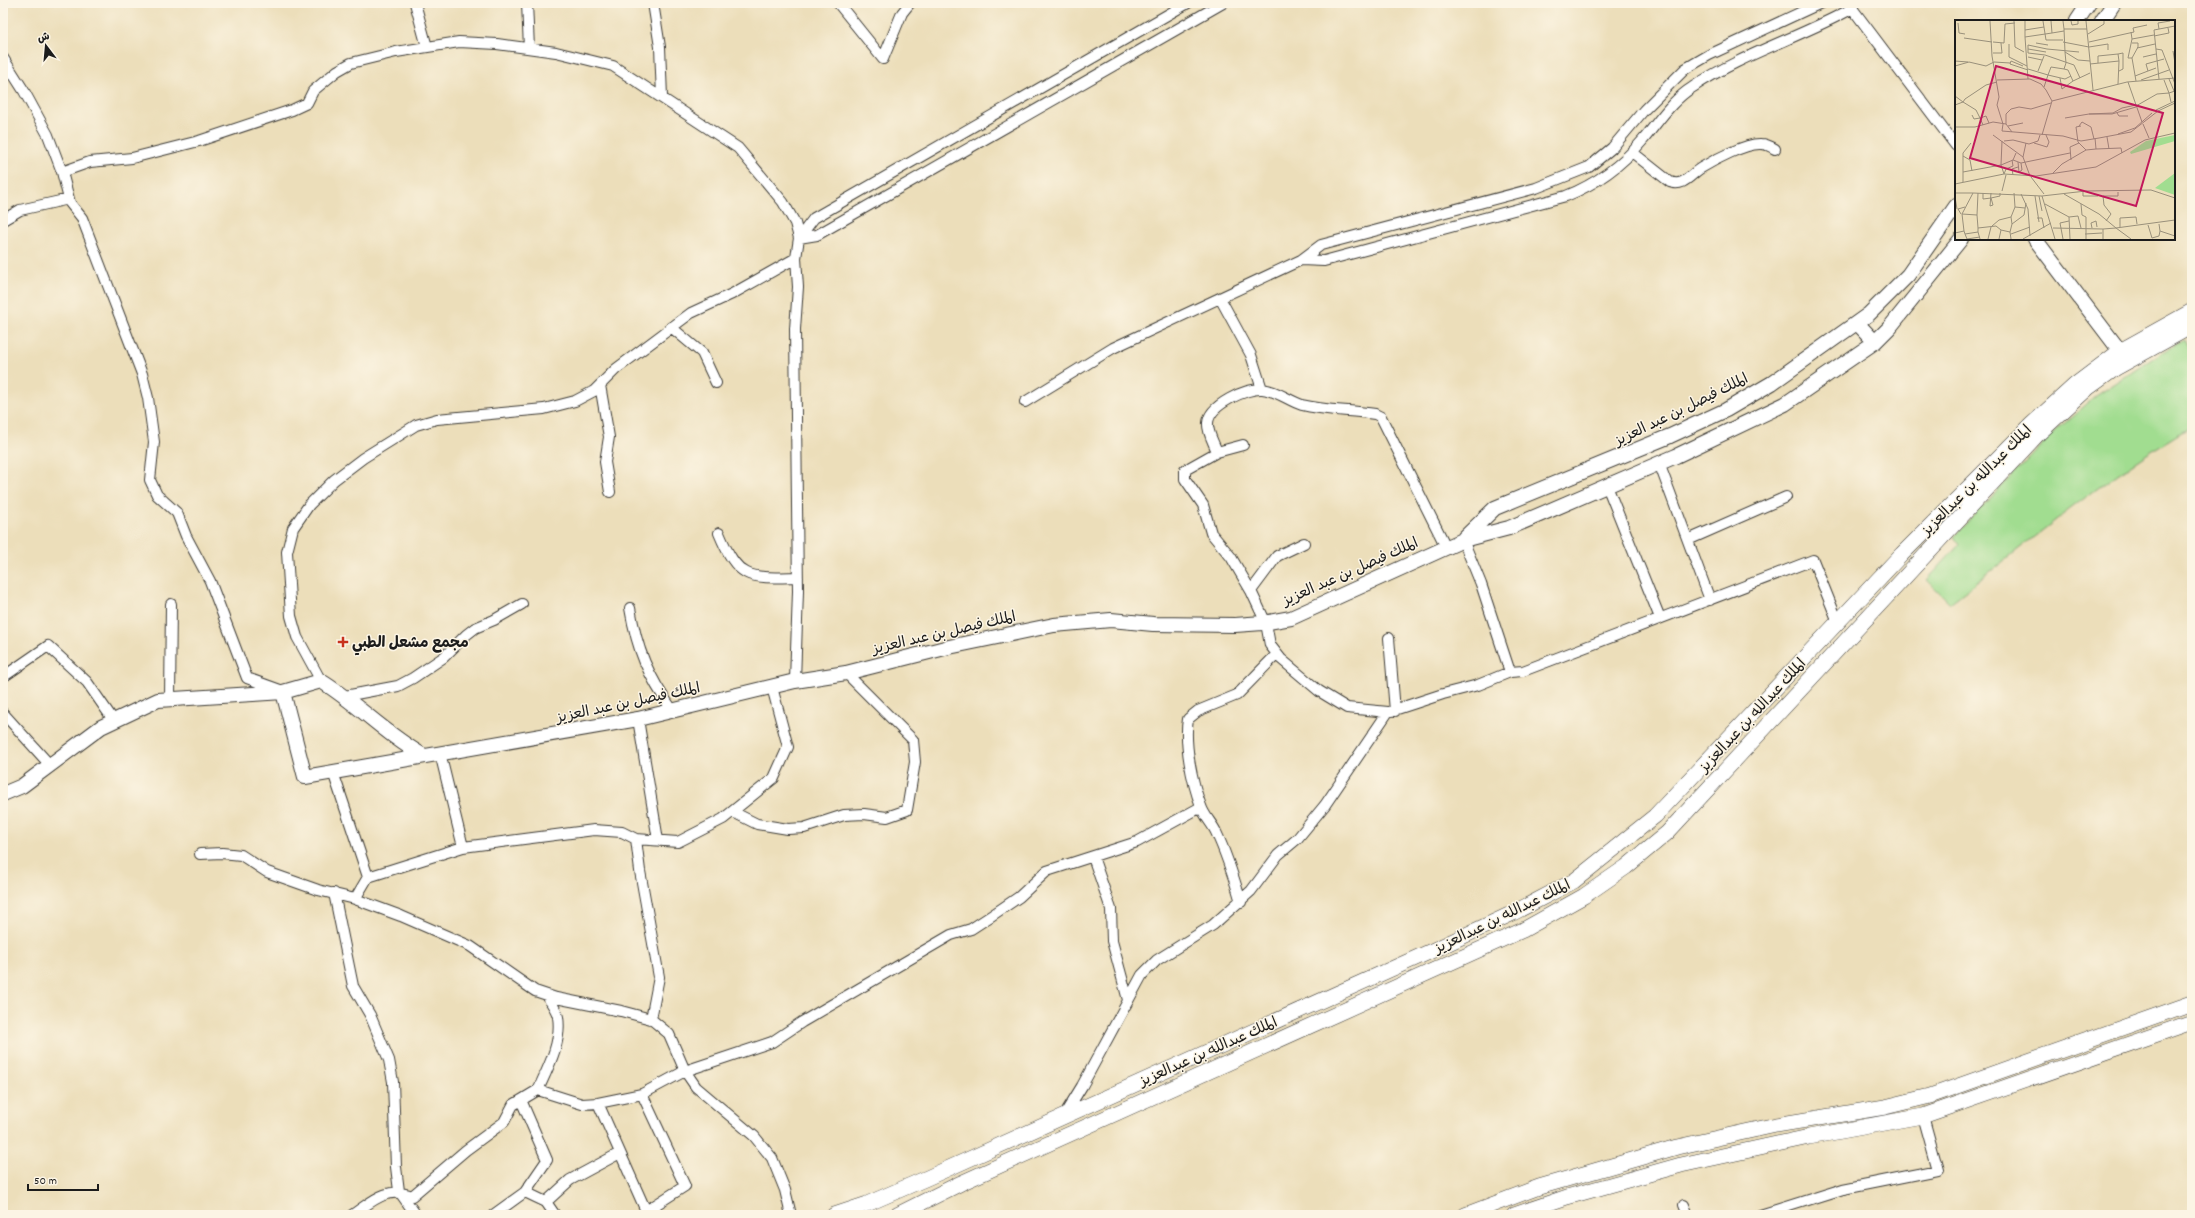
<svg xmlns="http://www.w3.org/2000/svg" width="2195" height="1218" font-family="Dekko,'Playpen Sans Arabic',sans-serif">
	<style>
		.green { fill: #a1dd90; stroke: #5e7c56 }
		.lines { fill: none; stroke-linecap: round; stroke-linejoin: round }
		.street-casing { stroke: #3b3934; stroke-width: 12 }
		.secondary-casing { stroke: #3b3934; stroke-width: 16 }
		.primary-casing { stroke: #3b3934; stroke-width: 16 }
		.street { stroke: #fff; stroke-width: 10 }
		.secondary { stroke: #fff; stroke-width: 14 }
		.primary { stroke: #fff; stroke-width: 15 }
		.poi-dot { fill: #c8321e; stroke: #fcf5e5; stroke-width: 1.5 }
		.labels { text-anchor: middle; stroke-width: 3; stroke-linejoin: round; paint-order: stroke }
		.street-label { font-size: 15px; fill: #1c1c1c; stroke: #fcf5e5 }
		.poi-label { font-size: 15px; font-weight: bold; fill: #1c1c1c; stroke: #fcf5e5; text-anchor: start }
		.inset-road { fill: none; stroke: #99907b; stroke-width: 1 }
		.view { fill: #c2185b; fill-opacity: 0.15; stroke: #c2185b; stroke-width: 2 }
		.inset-edge { fill: none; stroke: #1c1c1c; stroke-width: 2 }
	</style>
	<rect width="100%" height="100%" fill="#fcf5e5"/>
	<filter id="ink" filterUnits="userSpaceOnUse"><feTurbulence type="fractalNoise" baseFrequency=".025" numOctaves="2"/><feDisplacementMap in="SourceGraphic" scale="8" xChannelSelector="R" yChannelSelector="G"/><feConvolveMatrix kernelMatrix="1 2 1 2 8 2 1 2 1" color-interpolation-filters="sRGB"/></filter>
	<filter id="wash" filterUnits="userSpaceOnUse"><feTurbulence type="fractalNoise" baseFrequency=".012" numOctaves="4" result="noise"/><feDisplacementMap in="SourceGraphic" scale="16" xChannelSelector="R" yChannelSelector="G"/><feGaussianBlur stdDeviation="0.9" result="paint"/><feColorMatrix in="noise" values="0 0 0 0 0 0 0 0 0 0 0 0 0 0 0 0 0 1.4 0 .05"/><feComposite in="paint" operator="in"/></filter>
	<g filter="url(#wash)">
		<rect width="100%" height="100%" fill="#ecdeba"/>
		<!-- green -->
		<path class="green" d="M2185,340L2190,350L2192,349V426C2106,476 2029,542 1950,603L1927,580L1959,545L1953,537L2052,434L2096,396L2164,351Z"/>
	</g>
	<g filter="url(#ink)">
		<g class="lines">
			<!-- street casing -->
			<g class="street-casing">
				<path id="street" d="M415,3L427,47
					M527,3L529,48
					M653,3L660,47L662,97
					M838,3L883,59L902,13L910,3
					M1821,3L1709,55L1685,69L1644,110L1612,148L1589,167L1536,188L1321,245L1301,260L1324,261L1566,196C1596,184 1622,165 1643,140C1659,121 1672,100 1693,87C1742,54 1801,37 1853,8
					M1849,4L1956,146
					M3,58L24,91L48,135L62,172L70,203L82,218L142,374L148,398L154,442L150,480L157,495L177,513L186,536L210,581L247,678L280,690
					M1632,152L1670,182C1684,187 1690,175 1701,168C1714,160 1746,143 1761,144C1766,144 1770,146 1775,149
					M62,172L90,162L132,158L199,141L292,110L307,103L313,91L337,71L351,63L396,52L459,42L497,44L556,52L613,66L738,148L783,202L795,223L799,238L796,258L798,287L795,329L798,591L795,681
					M3,220L20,210L69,199
					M799,238L817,235L1223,3
					M799,238L814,218L1188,3
					M1220,298L1251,355L1262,389
					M671,327L702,353L716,383
					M600,385L609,437L605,462L610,492
					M1025,402L1113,348L1301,260
					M1243,445L1217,452L1185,470V479L1203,505L1211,533L1231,557L1251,591L1266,623L1270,645L1281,659L1319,691L1347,708L1388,712
					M1217,452C1214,443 1207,432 1208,423C1209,405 1246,388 1262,389C1276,390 1289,401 1302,405C1326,411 1351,410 1375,414L1381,417L1446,547
					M1659,463L1710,600
					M1607,486L1660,618
					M719,533C739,581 749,578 798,577
					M1688,540L1786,497
					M1251,591L1277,556L1304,543
					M630,608C637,650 648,676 673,711
					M1389,638L1395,711
					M1510,672L1523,671L1813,560L1838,622
					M3,677L48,646L87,682L114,721
					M321,681L297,637L291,616L287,552L293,528L309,505L334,480L363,458L416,425L437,419L544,409L575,401L594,391L616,369L691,313L732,294L796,258
					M345,696L398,686L413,678L444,657L466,635L475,628L494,620L522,604
					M170,699L171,604
					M3,713L50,765
					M638,719L658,840
					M440,753L463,847
					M333,772L368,877
					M733,812L757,824L788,829L804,828L844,815L864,814L887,817L907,810L915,762L913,740L846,673
					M636,839L640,871L659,977L651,1019
					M200,854L222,853L241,855L267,872L318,890L355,899L401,916L470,946L535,991L556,998L621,1011L651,1019L669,1034L685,1071L696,1087L754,1136L772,1158L785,1190L791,1215
					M1093,857L1111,909L1112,941L1128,1000
					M334,893L353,986L370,1015L389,1060L393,1082L396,1167L399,1191L416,1215
					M355,899L368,877L463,847L594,830L622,832L636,839L678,842L723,819L774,778L788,747L772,687
					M1241,902C1234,878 1227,855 1216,832C1212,823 1204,816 1201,806C1192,782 1184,744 1188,719L1198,711L1237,695L1277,654
					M547,995C550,1002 557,1010 558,1017C562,1042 548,1068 538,1090L582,1104L598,1103L642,1094L685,1071L772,1042L802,1022L951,935L971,929L991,916L1019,897L1047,871L1137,842L1201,807
					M598,1103L646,1211L685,1186L642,1094
					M1063,1117L1082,1086L1142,975L1157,960L1213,925L1251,891L1278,855L1297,839L1325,805L1388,712L1443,694L1478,685L1510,672L1481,584L1463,540
					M525,1192L546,1202
					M1684,1205L1688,1215
					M352,1215C373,1201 386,1186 412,1196L466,1150L504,1122L513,1105L538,1090
					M493,1215L525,1192L547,1160L521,1100
					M555,1215L546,1202L570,1180L620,1153
					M1760,1215L1843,1189L1938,1170L1923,1116"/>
			</g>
			<!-- secondary casing -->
			<g class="secondary-casing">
				<path id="secondary" d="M2077,21L2089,3
					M2102,21L2114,3
					M2035,239L2120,351
					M1858,324L1875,342
					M1464,538L1495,508L1670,436L1726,410L1772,383L1869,314L1908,275L1956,206
					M283,692L305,777L638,719L795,681L846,673L949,647L1054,625L1111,620L1153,624L1235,625L1263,623L1291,618L1463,540L1509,528L1676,456L1785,404L1875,342L1890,327L1961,239
					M3,794L22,786L101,727L158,700L283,692L321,681C357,703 386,735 424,756"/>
			</g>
			<!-- primary casing -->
			<g class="primary-casing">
				<path id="primary" d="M834,1215L867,1204L927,1178L1438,948L1513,913L1574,881L1655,816L1902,554L2031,425L2075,385L2120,351L2192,311
					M897,1215L961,1183L1523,930L1584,896L1626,867L1667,833L2037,435L2088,388L2116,368L2192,326
					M1465,1215L1539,1187L1677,1147L1776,1125L1885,1107L1930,1096L2192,1003
					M1514,1215L1567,1197L1681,1165L1809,1137L1923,1116L2192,1022"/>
			</g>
			<!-- street -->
			<use href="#street" class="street"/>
			<!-- secondary -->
			<use href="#secondary" class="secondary"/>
			<!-- primary -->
			<use href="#primary" class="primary"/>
		</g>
	</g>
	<!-- markers -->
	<path class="poi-dot" d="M341 636h4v4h4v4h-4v4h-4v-4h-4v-4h4z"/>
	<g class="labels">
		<!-- street labels -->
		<g class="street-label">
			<text transform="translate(1681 409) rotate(-26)" y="5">الملك فيصل بن عبد العزيز</text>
			<text transform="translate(1976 480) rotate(-45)" y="5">الملك عبدالله بن عبدالعزيز</text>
			<text transform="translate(1350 571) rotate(-24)" y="5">الملك فيصل بن عبد العزيز</text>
			<text transform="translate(944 632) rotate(-13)" y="5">الملك فيصل بن عبد العزيز</text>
			<text transform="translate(628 702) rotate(-12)" y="5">الملك فيصل بن عبد العزيز</text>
			<text transform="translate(1752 715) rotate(-47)" y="5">الملك عبدالله بن عبدالعزيز</text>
			<text transform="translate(1502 916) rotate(-26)" y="5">الملك عبدالله بن عبدالعزيز</text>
			<text transform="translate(1208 1051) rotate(-24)" y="5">الملك عبدالله بن عبدالعزيز</text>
		</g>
		<!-- poi labels -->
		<g class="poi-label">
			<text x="352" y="647">مجمع مشعل الطبي</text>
		</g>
	</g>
	<!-- overview -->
	<g transform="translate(1955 20)">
		<rect width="220" height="220" fill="#ecdeba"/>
		<path d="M220,115V121L176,134L175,132L191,121ZM220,153V175L200,168Z" fill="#a1dd90"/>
		<path class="inset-road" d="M35,1L37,36L44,77L42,85L48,104M59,1L60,27L69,32M70,1V17M88,1L91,20H108M96,1L97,13L109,11M108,1L109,9H132M116,1L117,5L123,4V1M131,1L138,70M3,3L4,13L10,14M109,9L110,32L123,40L135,41M204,9L203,3L215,1M70,10L89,7M176,12L177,19L199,15M133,14L149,4V1M199,16L214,13L213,8M9,18L37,22M177,19L173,38H177L181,61M38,22L49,23L50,4L60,3M108,22L134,27M134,22L179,12L178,8L192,5M81,23L93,25M177,23H183V27L177,38M54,24V37L72,46M134,27L153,24V30M182,28L200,24M73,29V33L90,35L119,45L125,58M92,29L124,32M201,29L207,30L220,64M218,31L220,43M91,32L73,29V25L92,29M110,32L111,43L109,49L113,50L118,61L135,53M38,33H47L46,23M163,34L168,33V49L164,51M73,37L87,40M188,37L201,34M0,41L13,42M56,41L55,44L73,50M56,41L68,46M143,43V36L163,34L164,41M135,44L164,41L163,64M0,46L14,42L31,46L39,42L55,43M201,48L193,51L191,44L209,39M73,49L93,55L89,67M109,49L96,47L93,55L110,59L116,56M83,51L89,36M180,56L193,51M105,58L107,69L118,61M73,59L70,17L97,13M204,59L199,10L220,6M214,59L219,71M42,60L75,59L86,64L91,70L97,81L87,115M186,60L214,50M173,62L187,102M0,76L8,82L0,85M97,81L172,62L220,58M216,82L214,73L220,71M181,85L167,88L158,93L134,94H157L181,87M181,86L202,74L214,73L209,60M201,90L220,81M162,93L164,96H173M17,95L19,99L25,98L21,90L8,82L10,79L31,65L42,62M110,98L134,94M48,104L47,111L108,116L126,121L144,118L176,112L203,91L220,83M51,104V94L56,89L64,87L76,89L96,83M188,104L194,118M28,105L25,98L31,96L34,103M53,106L68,103M124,106L127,102L136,107L139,119M126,106L121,107L123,122L131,130M0,107H20L38,102L51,104L57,112M163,114L180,108L197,93M38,115L68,137L75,156M152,117L154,129M47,121L46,145L49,154M49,121L58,120L74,124L83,121L85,115M79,123L92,127L94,122L91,115M141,129L166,128L167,133M61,133L58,140L66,143L115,133M8,136L15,140L17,151M68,137L71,123M116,140L115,127L124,123M63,142L64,152L67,150L66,143M8,152L46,145L58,140M98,153L107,144L131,130L141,129L140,118M49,154L51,149L58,146L57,140M58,155L57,149L63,147M76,157L89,174M8,162V133L16,123M0,164L49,154L81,156L141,147L190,120L220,113M47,171L51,155M128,171V176H143V174M0,173H18L7,194L9,211L0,213M18,173L87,176L131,171L196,170L220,178M28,173V179L36,178M36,173L35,186L38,185L36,178L45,176V173M59,173L60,187M66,174L73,189L75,216M109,174L144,194L161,208M80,176L84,202M84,176L87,191M87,176L100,219M0,177L2,189M90,184L114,197L115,219M126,184L127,195L131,197V219M6,194L3,189L10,187M7,194L22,195L23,173M22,195L23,208M114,197L123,196L126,208M82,198H87L89,208M151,201L156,194L149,185L148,176H163V172M57,204L56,197L60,187L70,188M204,204L205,211L220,216M193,205L197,218L204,216L205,211M37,206L44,200L56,197M165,207V198L181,197L182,204M98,208L148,209M137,208L136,203L141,201L142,207M46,210L55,212L56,219M9,211L10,214L23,212L25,219M23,212V208L41,206L46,210L44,219M55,212L57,204L69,195L71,183M10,214L12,219L25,217M56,214L75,207M130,214L147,213M33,219L36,207M68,219L96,203M108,219L105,203L114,201M148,219V209L161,208M176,219L161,208L220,200"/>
		<path class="view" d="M41,46L208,93L181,186L15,138Z"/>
		<rect width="220" height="220" class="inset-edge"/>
	</g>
	<!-- margin -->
	<rect width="2195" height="1218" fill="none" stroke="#fcf5e5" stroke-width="16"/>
	<!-- north arrow -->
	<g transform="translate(46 46) rotate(344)" stroke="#fcf5e5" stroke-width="3" paint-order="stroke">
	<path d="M0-3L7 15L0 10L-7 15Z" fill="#1c1c1c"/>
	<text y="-6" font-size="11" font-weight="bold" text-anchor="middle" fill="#1c1c1c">ش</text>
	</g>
	<!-- scale -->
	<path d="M28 1184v6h70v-6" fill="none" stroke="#1c1c1c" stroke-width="2"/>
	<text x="34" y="1184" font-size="12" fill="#1c1c1c" stroke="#fcf5e5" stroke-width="3" paint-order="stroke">50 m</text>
</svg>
